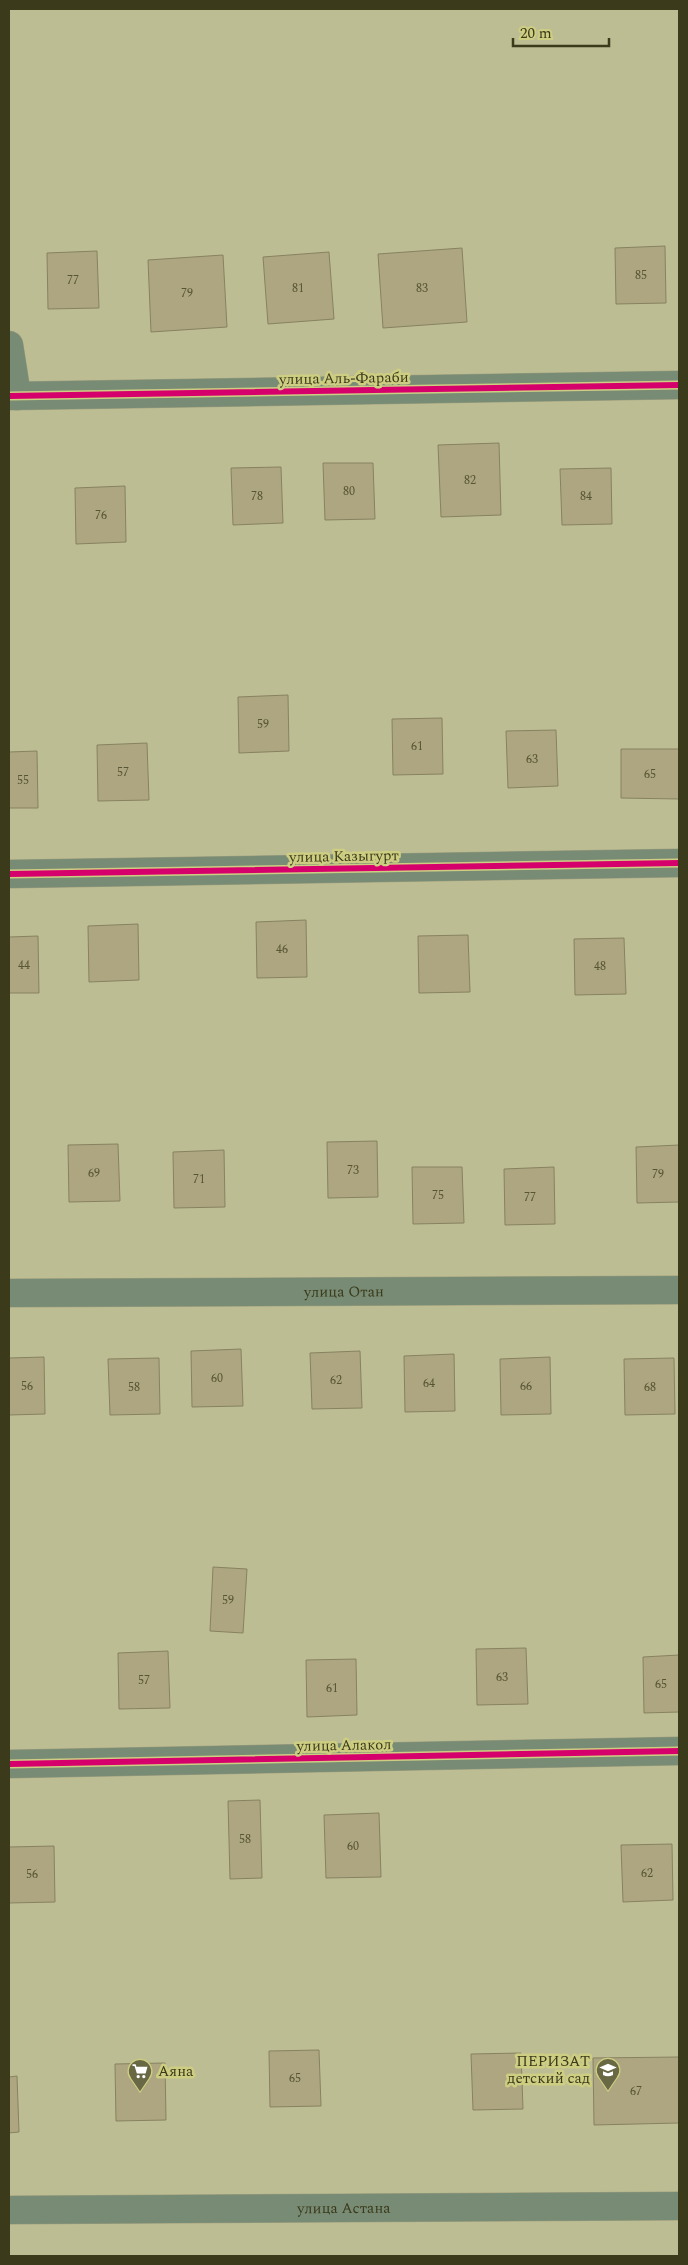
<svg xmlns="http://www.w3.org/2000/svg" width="688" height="2265" font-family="Spectral,serif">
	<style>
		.building { fill: #ada680; stroke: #878260 }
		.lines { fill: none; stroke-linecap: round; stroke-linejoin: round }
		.minor-casing { stroke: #9d9d7c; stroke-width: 29 }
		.minor { stroke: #788c75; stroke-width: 28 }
		.cycleway-casing { stroke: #cece83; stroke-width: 9 }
		.cycleway { stroke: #d6006c; stroke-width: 6 }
		.labels { text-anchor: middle; stroke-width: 5; stroke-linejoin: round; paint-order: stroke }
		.number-label { font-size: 12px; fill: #585534 }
		.street-label { font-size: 15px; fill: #3b3a1b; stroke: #cece83 }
		.poi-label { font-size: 15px; fill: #3b3a1b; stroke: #cece83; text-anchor: end }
	</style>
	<rect width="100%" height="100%" fill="#bdbd94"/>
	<!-- building -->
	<path class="building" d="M665,246L666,303L616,304L615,248Z
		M462,248L467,322L383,328L378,254Z
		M97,251L99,308L48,309L47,253Z
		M329,252L334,319L268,324L263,257Z
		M223,255L227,327L151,332L148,260Z
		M499,443L501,515L441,517L438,445Z
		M323,463H373L375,519L325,520Z
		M281,467L283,523L233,525L231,468Z
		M611,468L612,524L562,525L560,469Z
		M125,486L126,542L76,544L75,488Z
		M288,695L289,751L239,753L238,697Z
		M442,718L443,774L393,775L392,719Z
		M556,730L558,786L508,788L506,731Z
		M147,743L149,800L98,801L97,745Z
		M621,749H679V799L621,798Z
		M37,751L38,808H9V752Z
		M306,920L307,977L257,978L256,922Z
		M138,924L139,980L89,982L88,926Z
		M468,935L470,992L419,993L418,936Z
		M38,936L39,993H9V937Z
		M624,938L626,994L575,995L574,939Z
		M377,1141L378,1197L328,1198L327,1142Z
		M118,1144L120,1201L69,1202L68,1145Z
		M679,1145V1202L637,1203L636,1147Z
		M224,1150L225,1207L174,1208L173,1152Z
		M412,1167H462L464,1223L413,1224Z
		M554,1167L555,1224L505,1225L504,1169Z
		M241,1349L243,1406L192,1407L191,1351Z
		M360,1351L362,1408L312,1409L310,1353Z
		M454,1354L455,1411L405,1412L404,1356Z
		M44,1357L45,1414L9,1415V1358Z
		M550,1357L551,1414L501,1415L500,1359Z
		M159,1358L160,1414L110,1415L108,1359Z
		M674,1358L675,1414L625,1415L624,1359Z
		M213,1567L247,1569L243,1633L210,1631Z
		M526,1648L528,1704L477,1705L476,1649Z
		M168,1651L170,1708L119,1709L118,1653Z
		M679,1655V1712L644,1713L643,1657Z
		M356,1659L357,1715L307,1717L306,1660Z
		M260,1800L262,1878L230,1879L228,1801Z
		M379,1813L381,1877L326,1878L324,1815Z
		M672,1844L673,1900L623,1902L621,1845Z
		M54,1846L55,1902L9,1903V1847Z
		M319,2050L321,2106L270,2107L269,2051Z
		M521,2053L523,2109L473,2110L471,2054Z
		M679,2057V2123L594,2125L593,2058Z
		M165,2063L166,2120L116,2121L115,2064Z
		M17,2076L19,2132L9,2133V2077Z"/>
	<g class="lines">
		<!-- minor casing -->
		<g class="minor-casing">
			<g id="minor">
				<path d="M9,345L17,396"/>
				<path d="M9,396L679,385"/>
				<path d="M9,874L679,863"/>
				<path id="s1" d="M9,1293L679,1290"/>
				<path d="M9,1764L679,1751"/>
				<path id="s2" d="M9,2210L679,2206"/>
			</g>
		</g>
		<!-- minor -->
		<use href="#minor" class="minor"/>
		<!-- cycleway casing -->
		<g class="cycleway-casing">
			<path id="cycleway" d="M9,396L679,385
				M9,874L679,863
				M9,1764L679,1751"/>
		</g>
		<!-- cycleway -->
		<use href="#cycleway" class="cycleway"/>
	</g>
	<!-- icons -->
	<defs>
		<g id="school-pin" transform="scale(1.25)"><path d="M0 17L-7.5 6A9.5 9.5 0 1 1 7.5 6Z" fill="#686845" stroke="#cece83"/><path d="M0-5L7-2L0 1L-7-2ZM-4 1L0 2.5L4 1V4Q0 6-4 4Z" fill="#fff"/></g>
		<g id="supermarket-pin" transform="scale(1.25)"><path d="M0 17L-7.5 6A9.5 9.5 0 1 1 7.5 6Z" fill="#686845" stroke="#cece83"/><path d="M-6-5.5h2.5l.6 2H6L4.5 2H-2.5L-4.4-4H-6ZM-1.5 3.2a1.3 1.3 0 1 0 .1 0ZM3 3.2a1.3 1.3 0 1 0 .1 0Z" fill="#fff"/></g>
	</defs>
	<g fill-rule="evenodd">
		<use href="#school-pin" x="608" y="2070"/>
		<use href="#supermarket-pin" x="140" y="2071"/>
	</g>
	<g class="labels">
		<!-- number labels -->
		<g class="number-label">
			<text x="641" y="279">85</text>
			<text x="73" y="284">77</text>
			<text x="298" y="292">81</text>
			<text x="422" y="292">83</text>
			<text x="187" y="297">79</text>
			<text x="470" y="484">82</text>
			<text x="349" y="495">80</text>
			<text x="257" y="500">78</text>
			<text x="586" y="500">84</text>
			<text x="101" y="519">76</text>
			<text x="263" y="728">59</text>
			<text x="417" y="750">61</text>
			<text x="532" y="763">63</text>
			<text x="123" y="776">57</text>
			<text x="650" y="778">65</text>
			<text x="23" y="784">55</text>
			<text x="282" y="953">46</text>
			<text x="24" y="969">44</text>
			<text x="600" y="970">48</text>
			<text x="353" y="1174">73</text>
			<text x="94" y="1177">69</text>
			<text x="658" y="1178">79</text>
			<text x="199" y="1183">71</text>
			<text x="438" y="1199">75</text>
			<text x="530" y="1201">77</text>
			<text x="217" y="1382">60</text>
			<text x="336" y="1384">62</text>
			<text x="429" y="1387">64</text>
			<text x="27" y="1390">56</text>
			<text x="526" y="1390">66</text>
			<text x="134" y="1391">58</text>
			<text x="650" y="1391">68</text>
			<text x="228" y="1604">59</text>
			<text x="502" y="1681">63</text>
			<text x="144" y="1684">57</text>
			<text x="661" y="1688">65</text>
			<text x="332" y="1692">61</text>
			<text x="245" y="1843">58</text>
			<text x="353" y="1850">60</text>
			<text x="647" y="1877">62</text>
			<text x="32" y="1878">56</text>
			<text x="295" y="2082">65</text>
			<text x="636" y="2095">67</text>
		</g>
		<!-- street labels -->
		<g class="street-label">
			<text transform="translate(344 378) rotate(-1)" y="5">улица Аль-Фараби</text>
			<text transform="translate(344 856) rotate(-1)" y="5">улица Казыгурт</text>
			<text dy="5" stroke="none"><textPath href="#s1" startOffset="335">улица Отан</textPath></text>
			<text transform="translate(344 1745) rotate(-1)" y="5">улица Алакол</text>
			<text dy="5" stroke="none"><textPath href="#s2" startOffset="335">улица Астана</textPath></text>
		</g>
		<!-- poi labels -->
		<g class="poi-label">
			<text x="590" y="2066">ПЕРИЗАТ<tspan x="590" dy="17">детский сад</tspan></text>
			<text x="158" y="2076" text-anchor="start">Аяна</text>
		</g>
	</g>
	<!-- border -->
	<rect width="688" height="2265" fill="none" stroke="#3b3a1b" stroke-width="20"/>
	<!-- scale -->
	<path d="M513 38v8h96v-8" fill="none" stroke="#3b3a1b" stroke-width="2.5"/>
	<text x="520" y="38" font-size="15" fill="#3b3a1b" stroke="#cece83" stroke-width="4" paint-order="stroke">20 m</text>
</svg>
